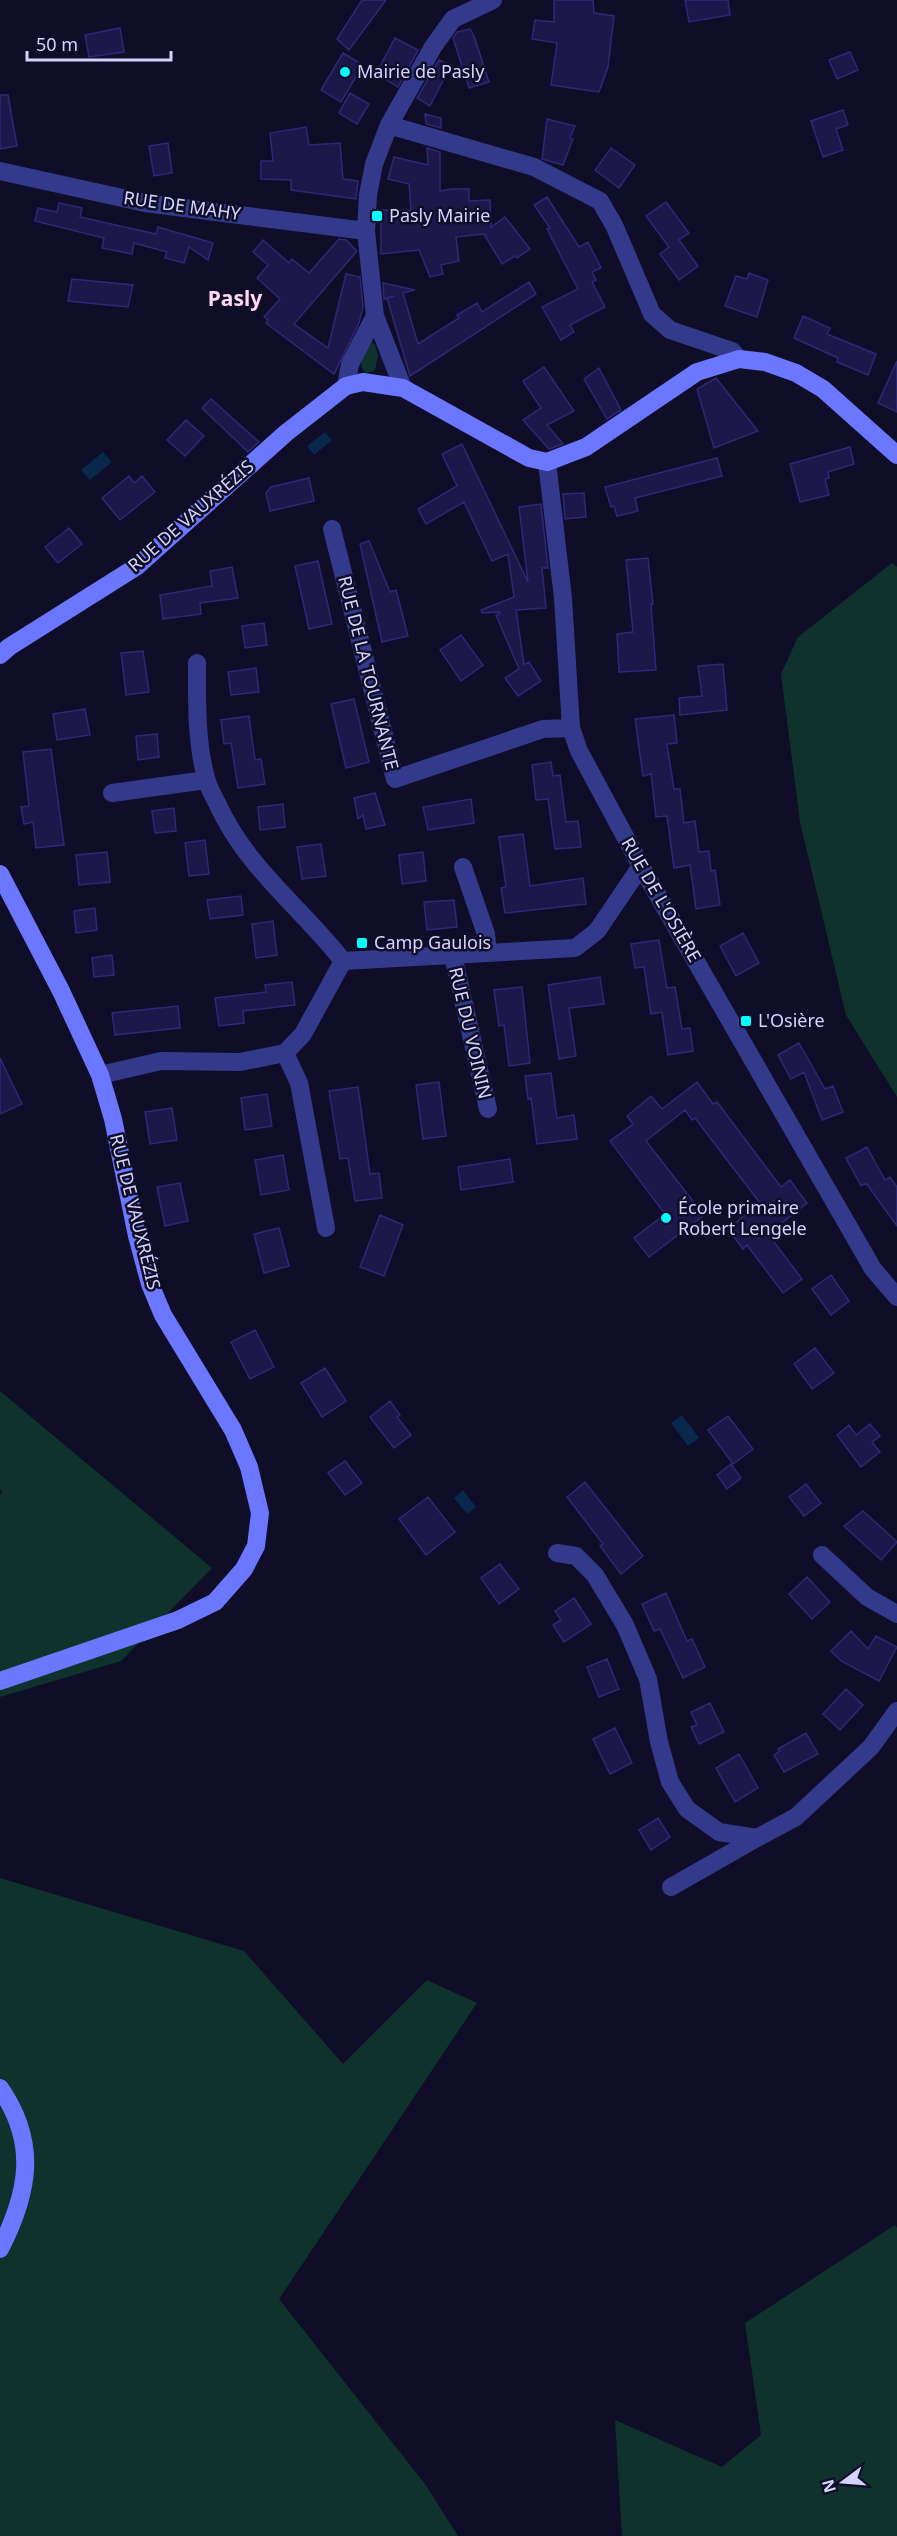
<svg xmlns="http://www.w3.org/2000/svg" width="897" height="2536" font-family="'Noto Sans',sans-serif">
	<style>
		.green { fill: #10322d }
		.water { fill: #08284c }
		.building { fill: #1d184a; stroke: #2f2878; stroke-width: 1.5 }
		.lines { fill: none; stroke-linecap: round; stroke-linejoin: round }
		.street { stroke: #343a8b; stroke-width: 18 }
		.secondary { stroke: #6b77ff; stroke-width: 18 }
		.poi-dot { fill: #00fffe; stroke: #0f0d28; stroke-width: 2 }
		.labels { text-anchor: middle; stroke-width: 5; stroke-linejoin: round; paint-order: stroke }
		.poi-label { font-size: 18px; fill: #d4d4ff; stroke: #0f0d28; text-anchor: start }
		.street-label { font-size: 18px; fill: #d4d4ff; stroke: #0f0d28 }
		.quarter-label { font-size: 21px; font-weight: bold; fill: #ffd6f4; stroke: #0f0d28 }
	</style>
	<rect width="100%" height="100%" fill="#0f0d28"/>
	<!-- green -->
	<path class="green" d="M371,342L375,345L378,355L375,370L366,373C355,363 365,352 371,342Z
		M892,563L897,567V1097L846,1015L800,822L781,674L798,637Z
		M0,1391L212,1568L121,1661L0,1697V1495L2,1493L0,1489Z
		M0,1878L244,1951L343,2064L427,1980L477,2003L279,2299L425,2484L458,2536H0Z
		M895,2225L897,2228V2536H622L615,2420L722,2467L761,2435L745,2323Z"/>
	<!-- water -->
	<path class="water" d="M325,432L332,440L314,455L307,446Z
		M103,452L112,462L90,480L81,470Z
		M682,1415L699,1438L688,1446L671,1423Z
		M463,1490L476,1507L467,1514L454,1498Z"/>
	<!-- building -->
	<path class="building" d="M362,0H386L349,50L337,39Z
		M554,0H593L594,13L614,16L608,67L599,92L551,85L557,43L532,39L535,20L554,22Z
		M685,0H728L730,15L689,22Z
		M120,28L124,52L89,57L85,35Z
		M470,29L474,36L489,82L469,88L453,38L457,32Z
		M395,38L418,50L398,87L376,74Z
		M850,52L858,70L837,79L829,60Z
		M343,53L363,65L341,102L321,90Z
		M439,60L451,65L430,106L417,98Z
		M350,93L369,104L357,124L339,113Z
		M0,95H8L17,146L0,149Z
		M843,110L848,125L836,129L843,150L823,157L811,121Z
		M425,114L441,118V128L426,124Z
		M547,119L575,126L570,138L573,139L563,165L542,159Z
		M306,127L309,145L340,143L343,179L358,181L356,199L291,190V180L261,179V161H273L270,133Z
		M168,143L172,173L154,176L149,146Z
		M427,148L440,152V191L451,189H469V201L490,200L491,227L505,217L530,249L517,258L515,256L502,264L484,234L456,237L459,261L441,265L443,274L430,277L419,250L381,254V210H411L409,184L388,179L394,157L428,165Z
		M611,148L635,165L619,188L595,170Z
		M547,197L579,247L588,242L601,268L592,272L596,280L592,282L605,307L570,325L574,332L561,340L542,307L578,289L547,229L550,228L534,205Z
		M666,202L689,233L679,240L698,266L679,280L660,254L669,247L646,216Z
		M59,203L82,208L80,217L156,234L158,227L213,243L208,260L189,247L184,263L165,258L167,252L134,243L132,254L102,248L104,238L35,221L38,208L57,212Z
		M339,239L346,240L357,251L294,324L328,348L346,274L360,277L363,307L359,323L334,374L266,323L268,320L264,317L280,299L257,278L268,265L253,252L263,240L289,263L292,259L309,273Z
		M749,273L768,280L757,317L725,306L736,276L747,279Z
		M72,279L133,285L128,307L68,301Z
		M529,282L536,294L410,376L387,298L394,296L384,299L383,283L415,290L403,293L418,344L459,318L457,315L477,303L482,312Z
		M803,316L830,328L827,334L876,354L868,375L837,362L838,358L794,338Z
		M897,361V412L878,403Z
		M544,367L574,411L547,425L563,444L549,449L523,420L541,408L523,381Z
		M599,368L621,410L607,419L584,379Z
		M716,378L758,431L714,448L697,389Z
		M211,399L259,442L248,452L202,408Z
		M186,420L204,436L185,456L167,440Z
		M462,444L528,582L519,507L541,504L548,568H542L546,608L516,610L524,665L529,662L541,681L518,696L505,678L519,669L496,615L500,614L499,612L482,613L481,610L514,597L508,554L492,561L464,502L426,524L418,509L457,486L442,454Z
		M850,447L854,464L828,472L829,478L825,479L829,495L800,502L790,464Z
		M717,458L722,476L635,498L638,511L617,516L614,506L611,507L605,487Z
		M129,476L134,483L142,476L155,492L120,520L102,498Z
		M309,478L314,501L270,511L266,493L271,487Z
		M584,493L586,517L565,519L563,494Z
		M69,528L82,544L58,563L45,547Z
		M369,541L390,592L396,590L408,636L382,642L360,544Z
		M648,558L653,604H651L656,670L619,672L617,634L633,632L626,560Z
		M318,561L332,624L309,629L295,566Z
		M232,567L238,598L200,603L201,614L163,619L160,595L212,586L210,571Z
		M264,623L267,645L245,648L242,626Z
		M461,635L483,665L461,681L440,650Z
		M143,651L149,692L126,695L121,653Z
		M723,664L727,710L680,715L679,698L702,696L698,666Z
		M256,668L259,692L231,695L228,672Z
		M354,699L369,762L346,768L331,704Z
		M85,709L90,735L57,740L53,714Z
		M674,715L677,743L667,744L674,789H680L684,823L695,821L699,852L709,851L711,871L715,870L720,905L696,909L690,865L674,868L667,816L656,817L651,774L643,776L635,719Z
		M249,716L255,760L261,759L265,784L238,788L231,743L224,744L221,720Z
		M157,734L159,757L138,760L136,736Z
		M51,749L64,845L36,848L33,822L24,824L21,807L29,806L23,752Z
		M551,762L553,776L560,775L566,822L578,821L581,847L555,849L548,799L536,800L532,765Z
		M375,793L385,825L366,829L363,815L358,819L354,798Z
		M471,799L474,823L428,830L423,807Z
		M283,804L285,827L260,830L258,807Z
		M174,808L176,831L155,833L152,811Z
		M523,834L530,886L583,878L586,904L505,913L501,888L506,887L499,837Z
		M205,840L209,874L189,876L185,843Z
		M321,844L326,876L302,879L297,847Z
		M107,852L110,882L79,885L76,855Z
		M423,852L426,881L402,884L399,855Z
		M241,896L243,915L210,919L207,900Z
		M454,900L457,927L427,930L424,902Z
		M95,908L97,930L76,933L74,911Z
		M273,921L277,955L256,958L252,924Z
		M743,933L759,963L736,976L720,946Z
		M659,940L667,988L675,987L682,1029L690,1028L693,1051L668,1055L662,1012L651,1014L644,967L635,968L631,944Z
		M112,955L114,975L94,977L92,958Z
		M600,977L604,1004L569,1008L576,1056L559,1059L548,985Z
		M292,982L295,1005L243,1011L244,1023L219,1026L215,998L266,992L265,985Z
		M522,987L530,1063L509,1066L504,1025L499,1026L494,990Z
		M178,1006L180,1028L115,1035L112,1013Z
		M799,1043L825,1089L833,1086L843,1112L822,1120L804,1072L791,1079L778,1055Z
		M0,1058L22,1104L0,1114Z
		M551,1073L557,1118L574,1115L577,1139L537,1144L531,1098L528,1099L525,1076Z
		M439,1082L446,1136L423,1139L416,1085Z
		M697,1082L713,1104L717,1102L781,1187L790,1180L807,1203L768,1234L802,1279L783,1293L747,1245L743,1249L728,1229L760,1203L695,1118L692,1120L685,1110L646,1141L704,1215L649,1257L634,1238L665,1214L610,1141L633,1124L627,1116L651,1096L662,1109Z
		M358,1087L370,1174L379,1173L382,1198L355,1201L348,1158L340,1159L329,1091Z
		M267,1094L272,1126L245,1130L241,1098Z
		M172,1108L177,1140L150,1144L145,1112Z
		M867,1147L885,1180L890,1177L897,1187V1226L866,1183L861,1186L846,1158Z
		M283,1155L289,1190L261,1195L255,1160Z
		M510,1159L513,1182L461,1190L458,1167Z
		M180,1183L188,1221L165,1226L157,1187Z
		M380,1215L403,1225L384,1276L360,1267Z
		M279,1228L289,1266L264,1273L254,1234Z
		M831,1275L849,1301L831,1315L812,1289Z
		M255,1330L274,1367L250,1379L231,1342Z
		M815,1348L834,1373L812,1389L794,1364Z
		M325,1368L346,1401L322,1417L301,1383Z
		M390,1401L400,1415L397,1417L411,1435L394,1448L370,1417Z
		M728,1416L753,1449L733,1464L708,1430Z
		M870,1424L880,1436L872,1442L880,1452L861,1467L837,1435L849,1425L856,1435Z
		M345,1461L362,1483L345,1495L328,1473Z
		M731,1464L741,1478L727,1489L717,1475Z
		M585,1482L643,1556L621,1574L600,1546L603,1544L567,1497Z
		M806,1484L821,1503L804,1516L789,1497Z
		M428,1497L455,1532L426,1555L399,1519Z
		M863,1511L897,1542L881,1560L844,1526Z
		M500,1564L519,1589L499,1604L481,1578Z
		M807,1577L830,1602L812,1619L789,1594Z
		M666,1593L687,1641L692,1639L705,1667L683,1678L660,1629L654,1631L642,1604Z
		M574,1598L591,1624L564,1642L553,1625L561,1620L555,1611Z
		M851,1631L868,1649L876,1636L897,1647L879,1681L841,1661L831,1651Z
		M607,1659L619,1689L599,1697L587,1667Z
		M846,1689L863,1705L840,1730L823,1714Z
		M710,1703L724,1732L699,1744L691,1727L697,1725L691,1712Z
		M615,1728L632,1763L610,1774L593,1739Z
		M806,1733L818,1754L784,1772L774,1755L780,1751L778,1749Z
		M739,1754L758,1788L735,1802L716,1768Z
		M658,1818L670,1837L651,1850L639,1830Z"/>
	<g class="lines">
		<!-- street -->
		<path class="street" d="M389,125L534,167L600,201L614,225L652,314L670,330L732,351L739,359
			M0,171L145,203L366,231
			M346,386L350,364L375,316
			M403,388L375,316L366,231L368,195L374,164L389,125L433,47L453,19L493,0
			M547,462L563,598L571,728L579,751L641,866L873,1269L897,1297
			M332,529L395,779L543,729L571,728
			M197,663C197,701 196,741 206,778C208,787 213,795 217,803C247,869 300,906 343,961
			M112,793L206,780
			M463,867L486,934L488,953
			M453,956L488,1109
			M285,1053L299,1083L326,1228
			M100,1075L161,1061L240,1062L285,1053L303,1034L343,961L575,948L597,931L641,866
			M557,1553L576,1556L595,1575L625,1625L648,1679L659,1742L670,1782L687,1809L719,1832L757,1838L796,1817L871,1747L897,1711
			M822,1555L867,1597L897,1614
			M671,1887L757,1838"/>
		<!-- secondary -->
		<path class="secondary" d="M0,655L9,647L136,567L286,433L346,386L363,382L403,388L529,458L547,462L586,447L697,372L739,359L765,362L796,373L823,389L897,455
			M0,874L61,991L100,1075L113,1119L137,1236L150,1284L163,1315L233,1430L249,1467L260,1513L256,1546L244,1569L215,1602L178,1620L0,1681
			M0,2088C38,2143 29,2192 0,2249"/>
	</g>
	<!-- markers -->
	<g class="poi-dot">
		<circle cx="345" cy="72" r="6"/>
		<rect x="371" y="210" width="12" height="12" rx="3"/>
		<rect x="356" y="937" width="12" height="12" rx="3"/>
		<rect x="740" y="1015" width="12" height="12" rx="3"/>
		<circle cx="666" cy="1218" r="6"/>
	</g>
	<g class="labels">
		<!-- poi labels -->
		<g class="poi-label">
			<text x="357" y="78">Mairie de Pasly</text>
			<text x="389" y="222">Pasly Mairie</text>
			<text x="374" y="949">Camp Gaulois</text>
			<text x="758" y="1027">L'Osière</text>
			<text x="678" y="1214">École primaire<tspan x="678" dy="21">Robert Lengele</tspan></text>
		</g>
		<!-- street labels -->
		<g class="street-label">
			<text transform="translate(182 206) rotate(8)" y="6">RUE DE MAHY</text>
			<text transform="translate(191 516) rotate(-41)" y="6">RUE DE VAUXRÉZIS</text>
			<text transform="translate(368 673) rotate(76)" y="6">RUE DE LA TOURNANTE</text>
			<text transform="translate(661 900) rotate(60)" y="6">RUE DE L'OSIÈRE</text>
			<text transform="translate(470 1033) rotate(77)" y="6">RUE DU VOININ</text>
			<text transform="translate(135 1212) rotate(76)" y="6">RUE DE VAUXRÉZIS</text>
		</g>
		<!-- quarter labels -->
		<g class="quarter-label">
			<text x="235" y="306">Pasly</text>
		</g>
	</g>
	<!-- north arrow -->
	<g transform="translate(843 2482) rotate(254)" stroke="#0f0d28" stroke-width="4.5" paint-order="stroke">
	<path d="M0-4.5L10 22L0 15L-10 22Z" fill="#d4d4ff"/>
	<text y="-9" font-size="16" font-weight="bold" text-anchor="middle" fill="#d4d4ff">N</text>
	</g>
	<!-- scale -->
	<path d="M27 51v9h144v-9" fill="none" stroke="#d4d4ff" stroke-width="3"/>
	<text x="36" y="51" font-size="18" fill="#d4d4ff" stroke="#0f0d28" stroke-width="4.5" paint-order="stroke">50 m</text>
</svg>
